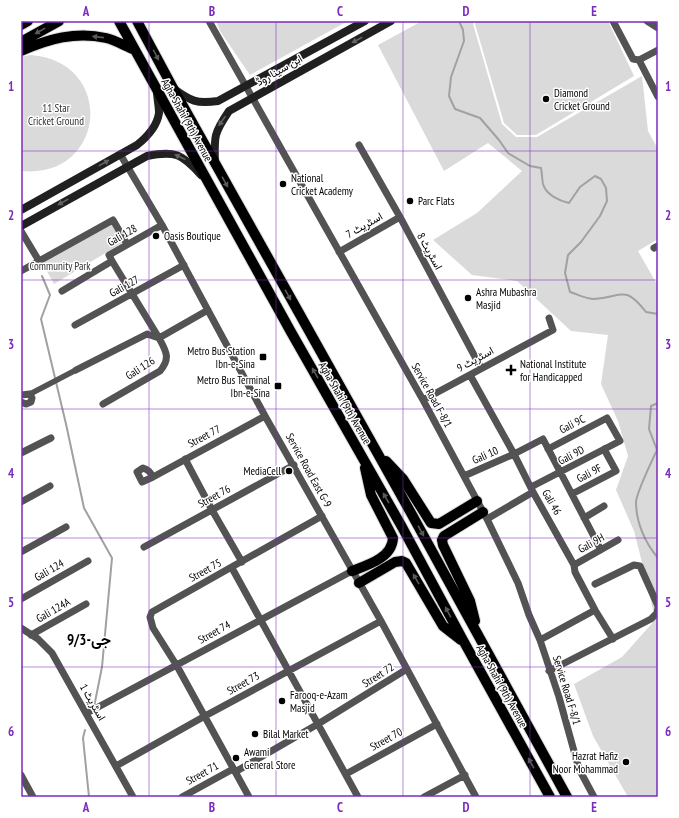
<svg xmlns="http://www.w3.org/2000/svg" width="679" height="818" font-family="'PT Sans Narrow',Vazirmatn,sans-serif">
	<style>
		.green { fill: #dadada }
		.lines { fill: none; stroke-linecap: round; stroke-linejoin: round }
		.stream { stroke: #a1a1a1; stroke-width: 2 }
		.primary-casing { stroke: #dbdbdb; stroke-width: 12 }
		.pedestrian { stroke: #535353; stroke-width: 5.5 }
		.minor { stroke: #535353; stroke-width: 7 }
		.secondary { stroke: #202020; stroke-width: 8 }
		.primary { stroke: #000; stroke-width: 10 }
		.oneway { fill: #595959 }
		.oneway2 { fill: #636363 }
		.grid { fill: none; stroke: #7b2cbf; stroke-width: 1; stroke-opacity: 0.55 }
		.poi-dot { fill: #000; stroke: #fff; stroke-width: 1.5 }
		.labels { text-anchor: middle; stroke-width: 3; stroke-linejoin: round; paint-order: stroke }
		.street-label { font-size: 11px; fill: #000; stroke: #fff }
		.poi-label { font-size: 11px; fill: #000; stroke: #fff; text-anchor: start }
		.park-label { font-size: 11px; fill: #313131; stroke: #fff }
		.district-label { font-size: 15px; font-weight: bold; fill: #000; stroke: #fff }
		.neatline { fill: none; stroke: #7b2cbf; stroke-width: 1.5 }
		.grid-label { font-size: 13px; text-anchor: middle; font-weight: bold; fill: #7b2cbf }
	</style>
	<rect width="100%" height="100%" fill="#fff"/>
	<!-- green -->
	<path class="green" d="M216,21H348L250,75L220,31Z
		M422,21H474L473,24L502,124L516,137H537L642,76L648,131L658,149V239L638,251L658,286V797H628L593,736L574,684L622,657L655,620L646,578L634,531L616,490L628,456L618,421L601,384L608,335L571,331L517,281L472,275L433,240L477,213L522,171L488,143L444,171L378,45Z
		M476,21H608L634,76L536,135H517L504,123L475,24Z
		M31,55C117,62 106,180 21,171V57Z
		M112,224L122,243L54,284L42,262Z"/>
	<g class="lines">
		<!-- stream -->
		<path class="stream" d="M459,21L463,30L464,41L451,77L449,96L455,109L480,118L499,140L508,153L530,166L541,168C542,173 542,179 543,184C546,195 560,201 569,203L580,187L595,176L601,179L606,188L607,201L600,216L581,242L568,255L565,273L570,292C577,294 586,299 594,299C623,297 624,284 646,312L658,314
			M42,276L50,295L41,319L66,424L84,508L112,558L102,667L94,707
			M658,403L651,406L649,429L657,450C652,461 637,491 636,502C636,522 645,543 658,558
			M85,730L83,738L89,797"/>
		<!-- primary casing -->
		<g class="primary-casing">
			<path id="primary" d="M119,21L291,332L402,527L464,642L550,797
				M137,21L173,88L411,513L567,797
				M21,25L28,21
				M21,42L59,21
				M21,51C48,39 76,31 106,38C115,40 125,46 135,50
				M386,461L403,479L431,523L439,524L477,501
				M352,571C368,565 392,558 393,538L371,495L365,468
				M359,583L395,562L402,561L406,563L443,626L461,640
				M475,621L470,601L443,545L442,540L444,536L483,512"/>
		</g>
		<!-- pedestrian -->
		<path class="pedestrian" d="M30,394L76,370"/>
		<!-- minor -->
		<path class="minor" d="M209,21L423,400L487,519L518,583L529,615L540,640L559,697L579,769L594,797
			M613,21L633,59L639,60L658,50
			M647,21L658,28
			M639,60L658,97
			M359,145L400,217L481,368
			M120,154L162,225L265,416L381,621L476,797
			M21,231L39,261
			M654,248L658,246
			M339,252L400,217
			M21,271L113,220L127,244
			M62,291L112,261L109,255L162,225
			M75,325L184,265
			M76,370L147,334L159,338L208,310
			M470,375L514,454L533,492L574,565L575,572L595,610L613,639
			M21,395L30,394L32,398L31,402L26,404L21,402
			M423,400L553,330L549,318
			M103,404L160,371C171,358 166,351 159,338L112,261
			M21,453L51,438
			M185,459L212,510L242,562
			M464,476L514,454L543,439L601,550
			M153,477C150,472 149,470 143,468L137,472L142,482L153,477L265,416
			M531,487L620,441L607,418L548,449
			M572,494L616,471L604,449
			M21,502L50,486
			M584,518L604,506
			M487,519L533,492
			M144,547L294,465
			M21,552L66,527
			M574,565L618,540
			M232,568L358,797
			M595,584L634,565L640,566L658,606
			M21,599L88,561
			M21,628L38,639L52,653L133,797
			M31,635L86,604
			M540,640L595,610
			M549,671L651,619L657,613L658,608
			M87,713L352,571
			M116,766L205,716L381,621
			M235,772L318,724L407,669
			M346,774L437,724
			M21,775L33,797
			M182,797L233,769
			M249,797L177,666L153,628L150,617L152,612L322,516
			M424,797L465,775"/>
		<!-- secondary -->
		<path class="secondary" d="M174,89C191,101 196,104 218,101L365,21
			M215,163C214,136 214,133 229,111L391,21
			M21,210L137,145C147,137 157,127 159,113C159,106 157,98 157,91
			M21,226L147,156C175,150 182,154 201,175"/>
		<!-- primary -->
		<use href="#primary" class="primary"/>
	</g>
	<!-- one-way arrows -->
	<defs><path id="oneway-solid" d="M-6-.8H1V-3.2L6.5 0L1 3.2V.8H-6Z"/></defs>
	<g class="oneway">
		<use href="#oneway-solid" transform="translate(40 31) rotate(151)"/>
		<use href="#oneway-solid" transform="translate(98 37) rotate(-174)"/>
		<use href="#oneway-solid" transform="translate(156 55) rotate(62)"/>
		<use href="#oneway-solid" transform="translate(225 182) rotate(61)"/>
		<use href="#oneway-solid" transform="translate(288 295) rotate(61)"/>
		<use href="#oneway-solid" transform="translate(315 373) rotate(-120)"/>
		<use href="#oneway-solid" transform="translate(386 498) rotate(-120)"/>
		<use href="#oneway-solid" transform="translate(421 531) rotate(61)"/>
		<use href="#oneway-solid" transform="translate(416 579) rotate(-120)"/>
		<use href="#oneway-solid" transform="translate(448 612) rotate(-118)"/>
		<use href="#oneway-solid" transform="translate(531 763) rotate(-119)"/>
	</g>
	<g class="oneway2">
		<use href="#oneway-solid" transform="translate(357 40) rotate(152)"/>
		<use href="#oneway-solid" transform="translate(222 121) rotate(125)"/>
		<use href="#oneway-solid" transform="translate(180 157) rotate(-154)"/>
		<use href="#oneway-solid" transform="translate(104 163) rotate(-29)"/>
		<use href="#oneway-solid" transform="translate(63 202) rotate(151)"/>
	</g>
	<!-- grid -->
	<path class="grid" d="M149,21V797M276,21V797M403,21V797M530,21V797M21,151H658M21,280H658M21,409H658M21,538H658M21,667H658"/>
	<!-- markers -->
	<g class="poi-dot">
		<circle cx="546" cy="99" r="4"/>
		<circle cx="283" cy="184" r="4"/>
		<circle cx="410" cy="201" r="4"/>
		<circle cx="156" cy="236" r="4"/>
		<circle cx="468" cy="298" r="4"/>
		<rect x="259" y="353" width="8" height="8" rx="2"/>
		<path d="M509 364h4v4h4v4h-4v4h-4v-4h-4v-4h4z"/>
		<rect x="274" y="382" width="8" height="8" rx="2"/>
		<circle cx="289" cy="471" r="4"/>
		<circle cx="282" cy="701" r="4"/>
		<circle cx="255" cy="734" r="4"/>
		<circle cx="236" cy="758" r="4"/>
		<circle cx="626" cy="762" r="4"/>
	</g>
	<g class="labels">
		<!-- street labels -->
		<g class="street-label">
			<text transform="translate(279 70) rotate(-30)" y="4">ابن سینا روڈ</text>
			<text transform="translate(187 120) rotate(61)" y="4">Agha Shahi (9th) Avenue</text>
			<text transform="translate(364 225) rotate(-30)" y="4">اسٹریٹ 7</text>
			<text transform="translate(122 235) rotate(-30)" y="4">Gali 128</text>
			<text transform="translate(430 251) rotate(61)" y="4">اسٹریٹ 8</text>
			<text transform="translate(124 286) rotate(-29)" y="4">Gali 127</text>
			<text transform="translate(475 359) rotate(-29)" y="4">اسٹریٹ 9</text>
			<text transform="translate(140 368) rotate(-33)" y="4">Gali 126</text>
			<text transform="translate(432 395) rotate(61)" y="4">Service Road F-8/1</text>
			<text transform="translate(345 403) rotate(60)" y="4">Agha Shahi (9th) Avenue</text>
			<text transform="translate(572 424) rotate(-27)" y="4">Gali 9C</text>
			<text transform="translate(204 436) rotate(-28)" y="4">Street 77</text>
			<text transform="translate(485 455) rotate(-24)" y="4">Gali 10</text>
			<text transform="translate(571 455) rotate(-28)" y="4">Gali 9D</text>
			<text transform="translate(309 470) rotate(61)" y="4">Service Road East G-9</text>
			<text transform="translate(589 473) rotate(-28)" y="4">Gali 9F</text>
			<text transform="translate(214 496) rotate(-29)" y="4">Street 76</text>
			<text transform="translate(552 502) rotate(60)" y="4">Gali 46</text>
			<text transform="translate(591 543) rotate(-29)" y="4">Gali 9H</text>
			<text transform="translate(49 570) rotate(-30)" y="4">Gali 124</text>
			<text transform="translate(205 570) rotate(-29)" y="4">Street 75</text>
			<text transform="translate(53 610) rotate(-30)" y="4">Gali 124A</text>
			<text transform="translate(214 632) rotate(-29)" y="4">Street 74</text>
			<text transform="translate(378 675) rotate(-32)" y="4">Street 72</text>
			<text transform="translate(243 683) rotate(-29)" y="4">Street 73</text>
			<text transform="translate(502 686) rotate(61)" y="4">Agha Shahi (9th) Avenue</text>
			<text transform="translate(567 690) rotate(73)" y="4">Service Road F-8/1</text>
			<text transform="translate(93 702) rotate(60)" y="4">اسٹریٹ 1</text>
			<text transform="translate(386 739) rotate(-29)" y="4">Street 70</text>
			<text transform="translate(202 773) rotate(-29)" y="4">Street 71</text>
		</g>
		<!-- poi labels -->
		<g class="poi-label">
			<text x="554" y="97">Diamond<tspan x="554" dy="13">Cricket Ground</tspan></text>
			<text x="291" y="182">National<tspan x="291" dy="13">Cricket Academy</tspan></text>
			<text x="418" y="205">Parc Flats</text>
			<text x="164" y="240">Oasis Boutique</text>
			<text x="476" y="296">Ashra Mubashra<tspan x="476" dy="13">Masjid</tspan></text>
			<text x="255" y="355" text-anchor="end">Metro Bus Station<tspan x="255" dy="13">Ibn-e-Sina</tspan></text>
			<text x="520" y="368">National Institute<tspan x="520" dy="13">for Handicapped</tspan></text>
			<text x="270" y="384" text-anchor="end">Metro Bus Terminal<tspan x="270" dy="13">Ibn-e-Sina</tspan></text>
			<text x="281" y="475" text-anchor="end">MediaCell</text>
			<text x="290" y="699">Farooq-e-Azam<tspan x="290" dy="13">Masjid</tspan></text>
			<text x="263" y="738">Bilal Market</text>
			<text x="244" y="756">Awami<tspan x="244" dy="13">General Store</tspan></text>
			<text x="618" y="760" text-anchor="end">Hazrat Hafiz<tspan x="618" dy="13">Noor Mohammad</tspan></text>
		</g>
		<!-- park labels -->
		<g class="park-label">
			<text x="56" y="112">11 Star<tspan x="56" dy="13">Cricket Ground</tspan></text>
			<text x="60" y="270">Community Park</text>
		</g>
		<!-- district labels -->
		<g class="district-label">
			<text x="89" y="645">جی-9/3</text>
		</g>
	</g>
	<!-- border -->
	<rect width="679" height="818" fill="none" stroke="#ffffff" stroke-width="44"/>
	<rect x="22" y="22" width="635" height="774" class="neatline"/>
	<g class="grid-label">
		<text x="86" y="16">A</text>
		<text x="212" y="16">B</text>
		<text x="340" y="16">C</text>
		<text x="466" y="16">D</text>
		<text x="594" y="16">E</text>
		<text x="11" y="91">1</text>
		<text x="668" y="91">1</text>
		<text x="11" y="220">2</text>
		<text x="668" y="220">2</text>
		<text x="11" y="349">3</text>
		<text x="668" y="349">3</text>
		<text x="11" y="478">4</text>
		<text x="668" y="478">4</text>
		<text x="11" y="607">5</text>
		<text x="668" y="607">5</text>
		<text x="11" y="736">6</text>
		<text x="668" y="736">6</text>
		<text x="86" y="812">A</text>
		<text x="212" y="812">B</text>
		<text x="340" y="812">C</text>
		<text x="466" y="812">D</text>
		<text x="594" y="812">E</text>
	</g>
</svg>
